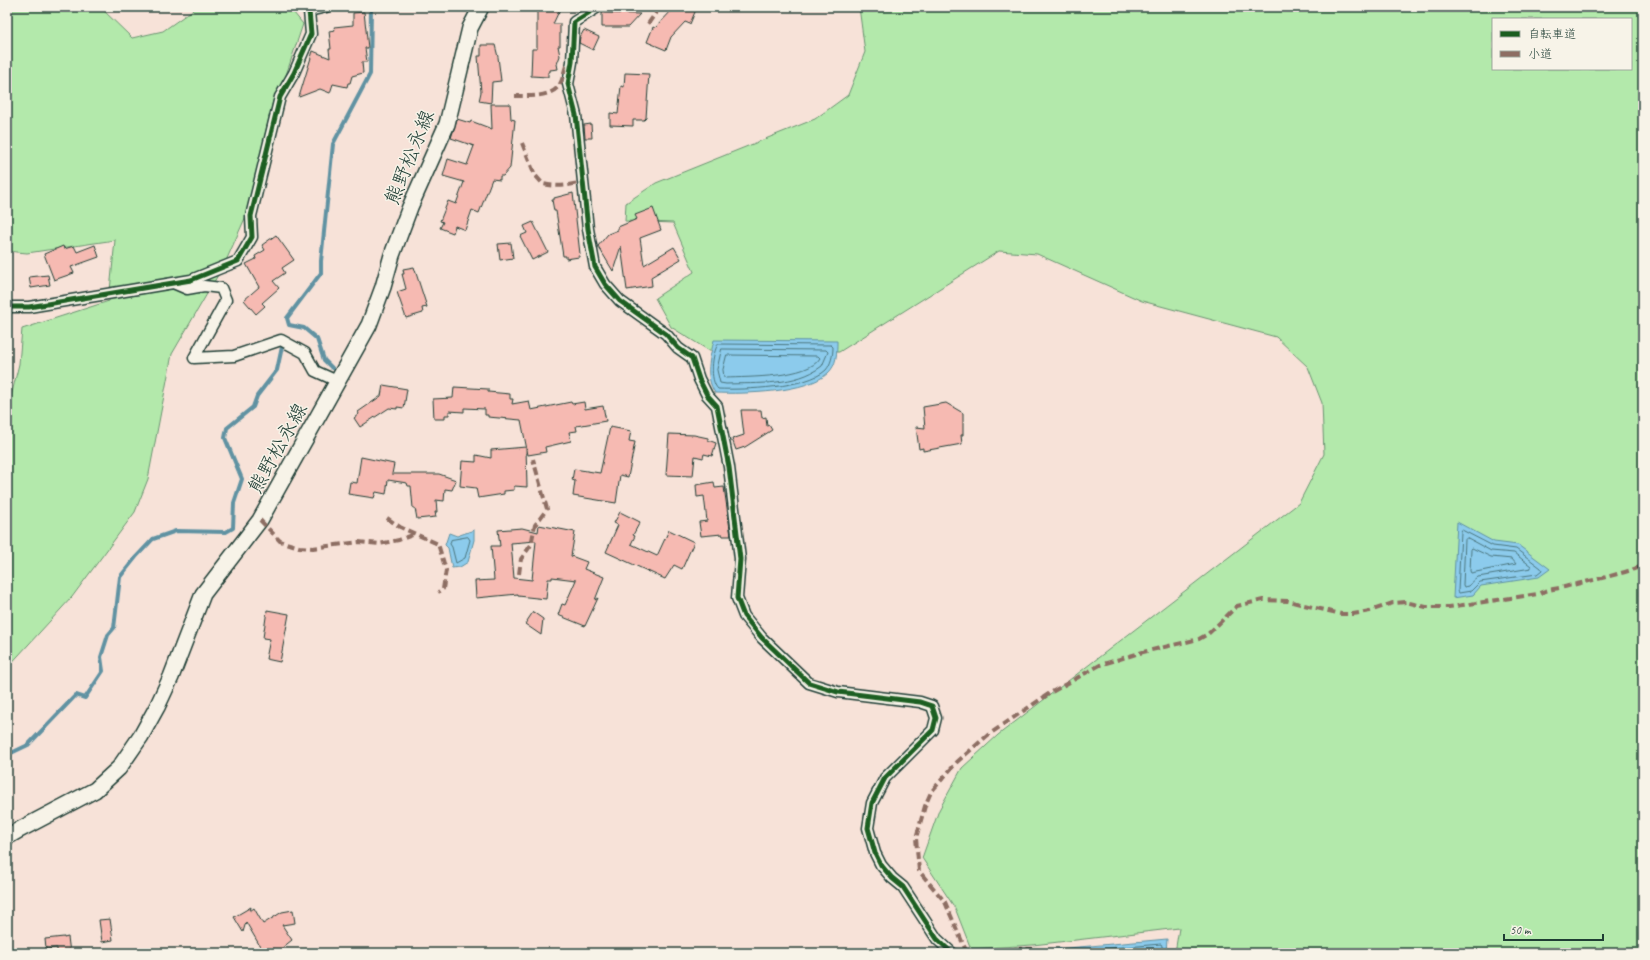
<svg xmlns="http://www.w3.org/2000/svg" width="1650" height="960" font-family="Caveat,'Klee One',sans-serif">
	<style>
		.green { fill: #b3e9ab; stroke: #699370; fill-rule: evenodd }
		.water { fill: #8ccbec; stroke: #6092a2 }
		.lines { fill: none; stroke-linecap: round; stroke-linejoin: round }
		.shore { stroke: #4b767e; stroke-width: 1 }
		.stream { stroke: #6092a2; stroke-width: 4 }
		.building { fill: #f6bab2; stroke: #1f3d34; fill-rule: evenodd }
		.minor-casing { stroke: #1f3d34; stroke-width: 13 }
		.secondary-casing { stroke: #1f3d34; stroke-width: 18 }
		.minor { stroke: #f7f3e8; stroke-width: 10 }
		.secondary { stroke: #f7f3e8; stroke-width: 15 }
		.quiet { stroke: #8d6e63; stroke-width: 4; stroke-dasharray: 8 4; stroke-linecap: butt }
		.cycleway-casing { stroke: #f7f3e8; stroke-width: 8 }
		.cycleway { stroke: #1b5e20; stroke-width: 5 }
		.labels { text-anchor: middle; stroke-width: 3; stroke-linejoin: round; paint-order: stroke }
		.street-label { font-size: 20px; fill: #1f3d34; stroke: #f7f3e8 }
	</style>
	<rect width="100%" height="100%" fill="#f7e2d8"/>
	<filter id="ink" filterUnits="userSpaceOnUse"><feTurbulence type="fractalNoise" baseFrequency=".025" numOctaves="2"/><feDisplacementMap in="SourceGraphic" scale="8" xChannelSelector="R" yChannelSelector="G"/><feConvolveMatrix kernelMatrix="1 2 1 2 8 2 1 2 1" color-interpolation-filters="sRGB"/></filter>
	<g filter="url(#ink)">
		<!-- green -->
		<path class="green" d="M7,7H100L132,38L163,31L197,7H289L303,24L283,84L273,101L246,216L225,263L172,354L148,479L135,512L72,597L7,668V413L19,364L22,329L109,301L115,240L27,253L7,251Z
			M859,7H1643V953H1175L1179,928L1033,945L971,949L955,908L922,858L939,810L962,768L998,735L1299,503L1324,454L1322,403L1308,367L1276,337L1142,301L1037,254L999,251L839,352L708,350L671,327L655,298L694,272L673,223L625,221L626,203L656,183L815,119L848,95L865,52ZM1493,19H1631V69H1493Z"/>
		<!-- water -->
		<path class="water" d="M714,340L837,341C837,352 837,365 828,373C807,393 744,394 715,393C704,375 710,358 714,340Z
			M1457,522L1494,542L1518,545L1550,569L1539,577L1481,586L1473,595L1453,598Z
			M474,530V540L468,562L460,567L452,568L448,548L445,545L449,533L457,536Z
			M1167,939L1166,953H1035V951Z"/>
		<g class="lines">
			<!-- shore -->
			<path class="shore" d="M718,344L831,345L833,347C833,355 831,364 826,370C807,388 744,390 718,389C709,380 712,354 718,344Z
				M722,349L826,350L828,352L822,366C796,386 757,383 726,384L720,383L717,370Z
				M727,355L818,356L820,358C809,378 747,377 726,378L724,377L723,370Z
				M1462,530L1493,546L1516,549L1541,568L1542,570L1537,574L1480,582L1471,591L1459,593L1458,591L1461,532Z
				M468,537L470,540L465,558L456,563L452,547L450,544L451,540Z
				M1467,538L1491,551L1514,553L1531,566V568L1478,577L1468,586L1464,587L1463,585L1465,540Z
				M1472,548L1491,557L1512,559L1516,564L1471,573L1470,571L1471,550Z
				M1056,953L1161,944L1162,946V953
				M1115,953L1155,950L1157,953"/>
			<!-- stream -->
			<path class="stream" d="M332,368L324,360L317,339L304,328L289,325L287,318L321,273V261L333,144L370,74L371,7
				M7,755L28,745L76,695L85,698L103,671L101,657L108,635L114,628L120,577L136,557L153,539L176,531L226,532L233,528L234,503L242,479L225,438L227,428L253,407L257,396L277,370L282,347"/>
		</g>
		<!-- building -->
		<path class="building" d="M537,7H561L553,24H560V46H558L560,56L557,64L558,69L550,70V72H548V77L531,76L532,49H537Z
			M675,7H697L690,24L685,22L671,37L666,50L647,42L653,27L655,28Z
			M364,12L368,48H365L367,62H362L363,73L352,76L350,83H348L347,87L333,84L330,93L320,89L299,97L313,51L330,58L329,49H331L329,31L335,30L334,27L353,25V13Z
			M602,13L640,14L628,27H602Z
			M584,30L599,37L593,50L579,43L580,37Z
			M481,45H495L498,57L501,81L492,82L491,103L479,101L481,92L478,56H481Z
			M625,73L649,74L646,118L644,120H633V126L610,125V113L618,114L621,86L624,87Z
			M491,104H510L511,119L515,120L510,168L503,176H500V180L492,179L479,213L472,210L465,230L455,226L453,233L440,228L443,222L440,221L448,201L456,204L464,182L443,176L448,159L467,165L474,146L451,138L457,119L470,123L471,121L492,129Z
			M591,124L592,138H585L584,125Z
			M573,193L580,254L579,255V257L566,259V256H563L556,211H554L552,200H554V198Z
			M653,208L661,230L640,238L644,265L674,247L681,259L651,277L652,286L627,290L621,246L613,271L598,246L608,234L618,230V227L637,219L635,215Z
			M533,222L548,252L532,260L520,236L527,233L524,226Z
			M276,235L294,260L282,268L285,273L273,281L279,288L262,303L265,306L256,314L244,300L259,287L246,264L256,259L255,256L265,250L262,245Z
			M511,243L513,258L500,260L498,244Z
			M95,245L99,257L71,267L74,273L54,280L44,254L63,246L64,249L74,246L77,252Z
			M414,267L427,307L422,308L423,313L406,318L397,292L406,289L402,274H404L403,269Z
			M48,275L50,285L31,288L29,277Z
			M383,385L407,389L404,408L397,407V409L389,408L360,427L354,418L359,414L358,412L381,396Z
			M454,387L488,389V392L510,394V399H513L512,404L529,401L531,410L571,402L572,404L584,402L585,409L603,406L606,421L576,426L577,431L569,432L571,441L545,447L546,452L528,455L521,420L488,417V415H485V409L464,408V412L449,411V415H445V419H434L433,399L453,398Z
			M946,403L963,413V435H961L962,444L923,451V448L919,449L916,427L925,428L923,407Z
			M741,410H761L762,418L766,417L767,426L769,425L772,430L745,447L736,450L732,439L744,435Z
			M610,427L631,431L629,441L635,442L628,477L620,475L616,503L573,496L575,481L572,480L574,469L600,473Z
			M669,434L694,435L708,438V440L716,443L712,456L704,454L703,458L695,456L693,476L666,475Z
			M526,447L527,487L514,486V490L504,491V494L478,498L476,488L460,486L462,461L476,462V455L491,458V450Z
			M361,457L394,464L392,474H439L456,480L452,490L445,489L444,501L436,500L437,512H435L436,517L417,519L415,508H413L411,486H408L407,483L388,480L386,494L376,492L374,498L348,494L350,482L357,483Z
			M714,482L715,488L724,487L731,536H723L722,534L701,536L699,522L707,521L704,496L697,497L696,485Z
			M620,512L640,522L633,535L635,536L631,544L657,556L669,530L694,542L682,569L674,565L665,579L606,552L618,525L614,523Z
			M539,525L575,532L571,556L587,562L584,569L604,577L595,600L598,598L585,626L558,615L562,604L565,605L576,580L552,577V579H548L546,599L518,596V594L476,598L475,581L494,580L491,546H500L498,530L522,528L538,532ZM536,541L532,580L514,578L511,543Z
			M267,610L289,614L280,662L266,659L270,639L263,638Z
			M533,612L543,619L541,635L525,624Z
			M251,907L250,911L254,908L263,924L282,912L293,910L295,923L282,925L292,940L282,948L285,953H264L246,922L243,932L234,917Z
			M110,919L113,940L102,942L99,920Z
			M64,937V938L68,937L70,953H57V948L46,949L45,939Z"/>
		<g class="lines">
			<!-- minor casing -->
			<g class="minor-casing">
				<path id="minor" d="M598,7L574,22L572,62L568,84L576,115L588,229L595,267L605,284L620,301L666,334L678,348L692,358L699,379L707,395L717,406L729,467L740,559L737,598L744,616L762,638L809,683L838,692L920,702L932,706L936,718L933,730L885,778L872,803L868,828L875,853L881,865L892,878L903,887L937,939L952,953
					M173,283L187,289L204,286L221,288L226,300L194,358L234,356L281,340L305,353L315,371L337,381
					M7,307H29L191,280L238,261L252,237L251,216L280,97L294,73L311,34L309,11L326,7"/>
			</g>
			<!-- secondary casing -->
			<g class="secondary-casing">
				<path id="secondary" d="M7,837L19,830L95,790L119,768L141,736L157,707L171,677L203,594L260,520L369,325L383,287L392,255L410,207L447,124L470,28L481,7"/>
			</g>
			<!-- minor -->
			<use href="#minor" class="minor"/>
			<!-- secondary -->
			<use href="#secondary" class="secondary"/>
			<!-- quiet -->
			<path class="quiet" d="M648,24L660,7
				M515,96C529,96 552,98 560,84C563,79 564,71 566,66L568,64
				M522,143L535,175L543,184C557,187 570,186 584,181
				M387,518L400,527L438,544L446,570L443,589L438,592
				M260,520L280,541L299,547L313,548L359,542L379,544L399,540L415,534
				M519,574L521,559L531,545L535,525L547,509L533,459
				M967,953L945,902L919,871L916,838L925,806L931,792L957,762L988,735L1050,693L1100,665L1143,652L1199,639L1208,634L1237,606L1263,600L1288,601L1341,614H1353L1370,611L1393,603L1406,602L1426,607H1449L1538,594C1547,589 1558,589 1568,586C1593,580 1618,575 1643,566
				M972,953H980
				M1003,953L1016,949H1031L1032,953"/>
			<!-- cycleway casing -->
			<g class="cycleway-casing">
				<path id="cycleway" d="M598,7L574,22L572,62L568,84L576,115L588,229L595,267L605,284L620,301L666,334L678,348L692,358L699,379L707,395L717,406L729,467L740,559L737,598L744,616L762,638L809,683L838,692L920,702L932,706L936,718L933,730L885,778L872,803L868,828L875,853L881,865L892,878L903,887L937,939L952,953
					M7,307H29L191,280L238,261L252,237L251,216L280,97L294,73L311,34L309,11L326,7"/>
			</g>
			<!-- cycleway -->
			<use href="#cycleway" class="cycleway"/>
		</g>
	</g>
	<g class="labels">
		<!-- street labels -->
		<g class="street-label">
			<text transform="translate(409 157) rotate(-68)" y="7">熊野松永線</text>
			<text transform="translate(277 448) rotate(-61)" y="7">熊野松永線</text>
		</g>
	</g>
	<!-- margin -->
	<rect width="1650" height="960" fill="none" stroke="#f7f3e8" stroke-width="24"/>
	<rect x="12" y="12" width="1626" height="936" fill="none" stroke="#1f3d34" stroke-width="1.5" filter="url(#ink)"/>
	<!-- legend -->
	<rect x="1492" y="18" width="140" height="52" fill="#f7f3e8" stroke="#a1aaa0"/>
	<rect x="1500" y="31" width="20" height="6" fill="#1b5e20" stroke="#a1aaa0"/>
	<text x="1528" y="38" font-size="12" fill="#1f3d34">自転車道</text>
	<rect x="1500" y="51" width="20" height="6" fill="#8d6e63" stroke="#a1aaa0"/>
	<text x="1528" y="58" font-size="12" fill="#1f3d34">小道</text>
	<!-- scale -->
	<path d="M1504 934v6h99v-6" fill="none" stroke="#1f3d34" stroke-width="2"/>
	<text x="1510" y="934" font-size="12" fill="#1f3d34" stroke="#f7f3e8" stroke-width="3" paint-order="stroke">50 m</text>
</svg>
